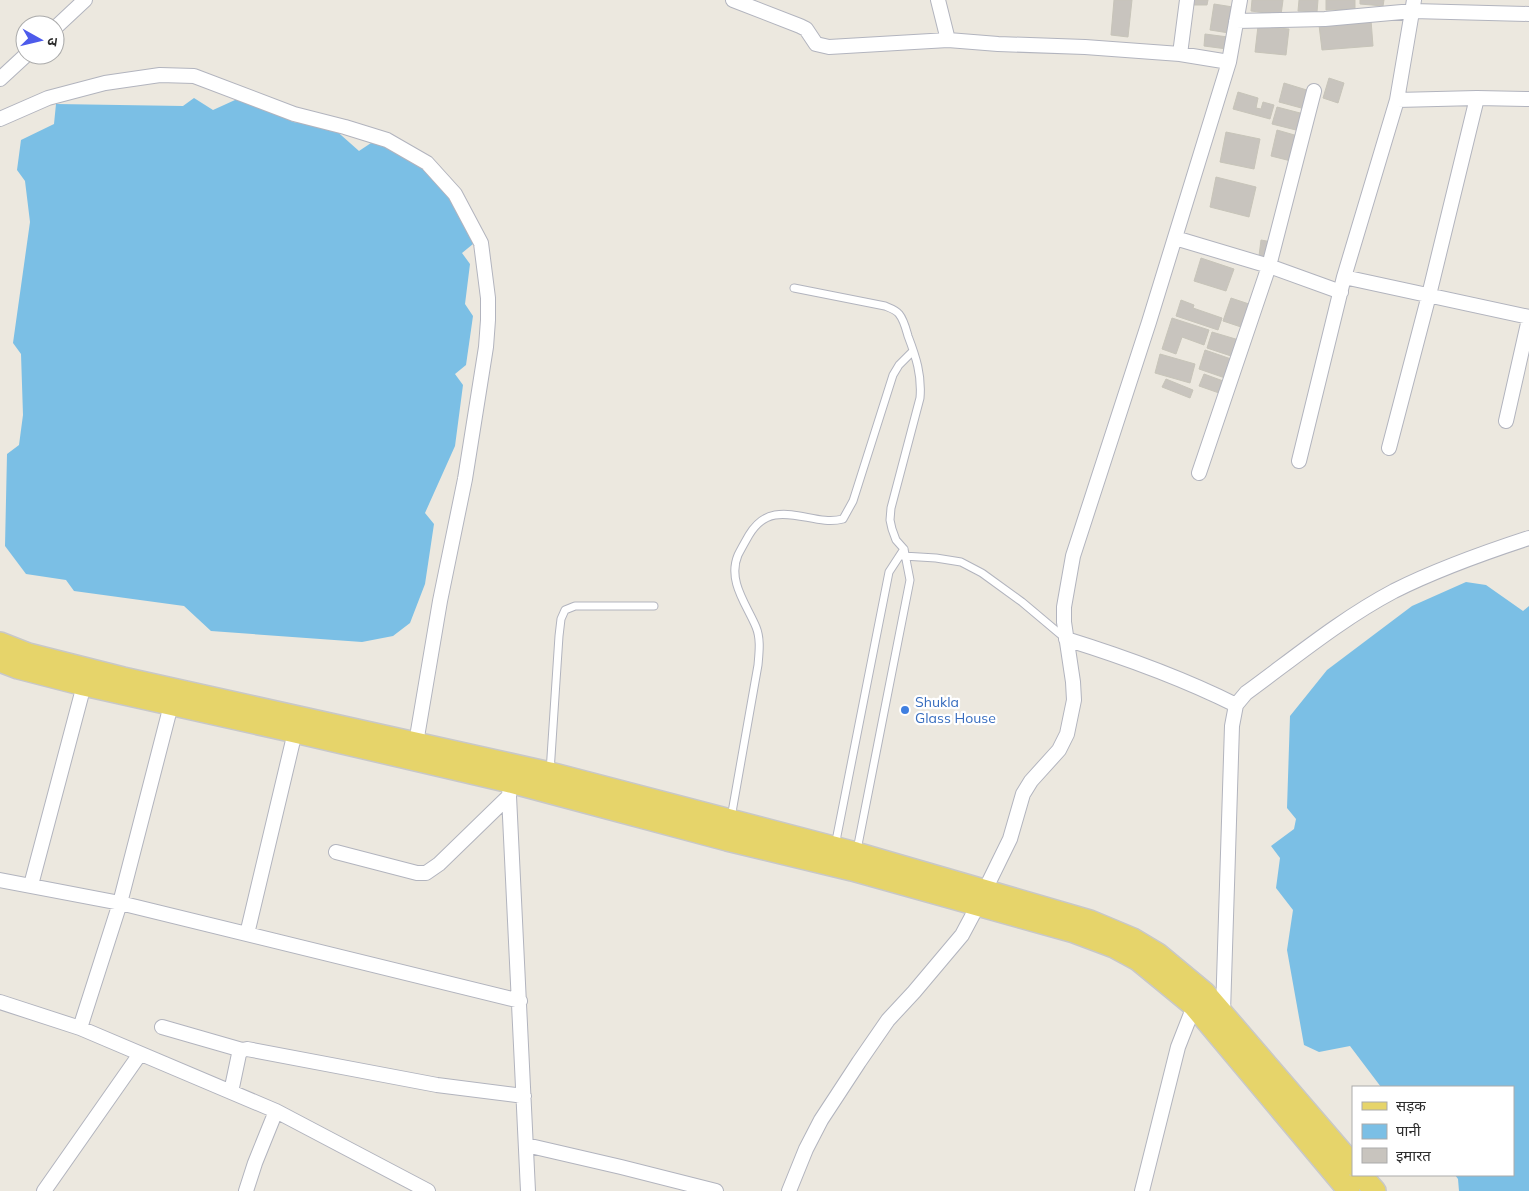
<svg xmlns="http://www.w3.org/2000/svg" width="1529" height="1191" font-family="Mulish,'Noto Sans Devanagari',sans-serif">
	<style>
		.water { fill: #7bbfe5 }
		.building { fill: #c8c4be; stroke: #c7c4b9 }
		.lines { fill: none; stroke-linecap: round; stroke-linejoin: round }
		.lane-casing { stroke: #b2b4be; stroke-width: 9 }
		.street-casing { stroke: #b2b4be; stroke-width: 16 }
		.primary-casing { stroke: #c8c8c8; stroke-width: 24 }
		.lane { stroke: #fff; stroke-width: 7 }
		.street { stroke: #fff; stroke-width: 14 }
		.primary { stroke: #e6d46a; stroke-width: 21 }
		.shop-dot { fill: #3f7fe0; stroke: #fff; stroke-width: 2 }
		.labels { text-anchor: middle; stroke-width: 4.5; stroke-linejoin: round; paint-order: stroke }
		.shop-label { font-size: 14px; fill: #366cbe; stroke: #fff; text-anchor: start }
	</style>
	<rect width="100%" height="100%" fill="#ece8df"/>
	<!-- water -->
	<path class="water" d="M246,95L293,122L332,127L359,151L371,143L401,147L438,173L467,213L473,244L462,253L470,264L465,304L473,316L466,365L455,374L463,385L455,446L425,513L434,524L425,584L410,623L393,636L362,642L211,631L184,606L74,591L66,580L26,574L5,546L7,454L19,445L23,415L21,354L13,343L30,222L25,181L17,170L21,140L54,124L56,104L183,106L194,98L213,110Z
		M1466,582L1486,585L1523,611L1529,606V1191H1459L1458,1179L1455,1175H1513V1087H1381L1350,1046L1319,1052L1304,1045L1287,950L1293,910L1276,888L1280,858L1271,846L1294,829L1296,819L1287,808L1290,716L1327,670L1412,606Z"/>
	<!-- building -->
	<path class="building" d="M1114,0H1132L1128,37L1111,35Z
		M1190,0H1208L1207,5H1189Z
		M1252,0H1283L1281,15L1251,11Z
		M1299,0H1318L1317,12L1298,11Z
		M1326,0H1355V9L1326,10Z
		M1360,0H1384L1383,6L1360,4Z
		M1214,4L1233,7L1229,33L1210,30Z
		M1371,20L1373,46L1322,50L1319,25Z
		M1258,26L1289,29L1286,55L1255,52Z
		M1205,34L1228,37L1227,49L1204,46Z
		M1329,78L1344,83L1338,103L1323,98Z
		M1284,83L1310,91L1305,109L1279,102Z
		M1238,92L1258,98L1256,108L1261,109L1263,102L1274,105L1270,119L1233,109Z
		M1277,107L1304,114L1300,131L1272,124Z
		M1277,130L1298,136L1291,161L1271,156Z
		M1226,132L1260,139L1254,169L1220,162Z
		M1216,177L1256,187L1249,217L1210,207Z
		M1261,240L1272,242L1270,258L1259,256Z
		M1201,258L1234,269L1226,291L1194,281Z
		M1231,298L1252,305L1244,328L1223,321Z
		M1181,300L1194,305L1193,308L1222,318L1218,330L1176,316Z
		M1172,318L1209,330L1204,345L1182,337L1176,354L1162,349Z
		M1212,332L1239,340L1234,357L1207,348Z
		M1205,350L1234,360L1228,379L1199,369Z
		M1160,354L1195,364L1190,383L1155,373Z
		M1204,374L1226,382L1222,394L1199,386Z
		M1166,379L1193,390L1190,398L1162,387Z"/>
	<g class="lines">
		<!-- lane casing -->
		<g class="lane-casing">
			<path id="lane" d="M794,288L885,306C890,308 896,310 899,314C904,320 906,329 908,336C916,357 922,375 920,398L891,508L890,520L892,529L896,540L904,549L910,580L857,850
				M903,556L936,558L961,562L982,573L1022,602L1066,639
				M550,772L559,636L561,619L565,610L575,606H654
				M731,818L758,665C759,653 761,639 756,627C747,605 727,581 738,555C741,549 745,542 749,535C755,525 763,517 775,515C798,511 820,525 843,519L853,501L893,375L899,365L913,351
				M835,846L889,572L904,549"/>
		</g>
		<!-- street casing -->
		<g class="street-casing">
			<path id="street" d="M733,0L800,26L806,29L816,44L829,47L948,40L998,44L1085,47L1180,54L1229,62
				M938,0L948,40
				M1236,21L1325,19L1413,11L1529,14
				M55,28L85,0
				M1180,54L1187,0
				M0,79L26,55
				M1397,100L1477,98L1529,99
				M0,119L48,98L105,83L160,75L194,76L294,114L345,127L387,140L427,163L455,194L481,243L488,298V320L486,347L465,479L440,601L416,743
				M1175,238L1269,266L1341,292
				M1344,277L1529,317
				M1506,421L1529,319
				M1389,448L1429,295L1477,98
				M1299,461L1344,277L1397,100L1414,0
				M1199,473L1269,266L1314,91
				M1066,639C1124,657 1182,678 1236,705
				M511,774L509,796L528,1191
				M336,852L417,873H426L439,864L509,796
				M0,880L120,903L520,1001
				M31,885L84,685
				M985,890L1010,839L1023,794L1031,781L1059,750L1067,734L1074,700L1073,682L1064,622V607L1073,556L1149,322L1229,62L1240,0
				M247,934L295,732
				M0,1002L80,1028L276,1111L428,1191
				M1220,1017L1223,1012L1232,726L1236,705L1246,693C1294,658 1341,619 1394,591C1436,570 1483,553 1529,538
				M162,1027L242,1050
				M80,1028L120,903L171,705
				M231,1092L239,1054L242,1050L247,1049L437,1085L524,1096
				M526,1145L621,1167L716,1191
				M44,1191L140,1054
				M246,1191L255,1163L276,1111
				M789,1191L806,1149L821,1120L859,1062L888,1020L914,992L962,935L978,905
				M1142,1191L1178,1047L1194,1006L1199,1001"/>
		</g>
		<!-- primary casing -->
		<g class="primary-casing">
			<path id="primary" d="M0,643L28,654L123,678L550,773L856,853L1090,921L1133,939L1158,954L1205,993L1353,1165
				M0,661L18,668L84,685L295,732L510,782L727,840L852,870L1074,932L1114,947L1138,960L1194,1006L1349,1191
				M1361,1175L1375,1191"/>
		</g>
		<!-- lane -->
		<use href="#lane" class="lane"/>
		<!-- street -->
		<use href="#street" class="street"/>
		<!-- primary -->
		<use href="#primary" class="primary"/>
	</g>
	<!-- markers -->
	<circle class="shop-dot" cx="905" cy="710" r="5"/>
	<g class="labels">
		<!-- shop labels -->
		<g class="shop-label">
			<text x="915" y="707">Shukla<tspan x="915" dy="16">Glass House</tspan></text>
		</g>
	</g>
	<!-- legend -->
	<rect x="1352" y="1086" width="162" height="90" fill="#ffffff" stroke="#ababab"/>
	<rect x="1362" y="1102" width="25" height="8" fill="#e6d46a" stroke="#ababab"/>
	<text x="1396" y="1111" font-size="15" fill="#2c2c2c">सड़क</text>
	<rect x="1362" y="1124" width="25" height="15" fill="#7bbfe5" stroke="#ababab"/>
	<text x="1396" y="1136" font-size="15" fill="#2c2c2c">पानी</text>
	<rect x="1362" y="1148" width="25" height="15" fill="#c8c4be" stroke="#ababab"/>
	<text x="1396" y="1161" font-size="15" fill="#2c2c2c">इमारत</text>
	<!-- north arrow -->
	<g transform="translate(40 40) rotate(98)"><circle r="24" fill="#ffffff" stroke="#ababab"/>
	<path d="M0-4L9 19L0 12L-9 19Z" fill="#4d5beb"/>
	<text y="-8" font-size="14" font-weight="bold" text-anchor="middle" fill="#2c2c2c">उ</text>
	</g>
</svg>
